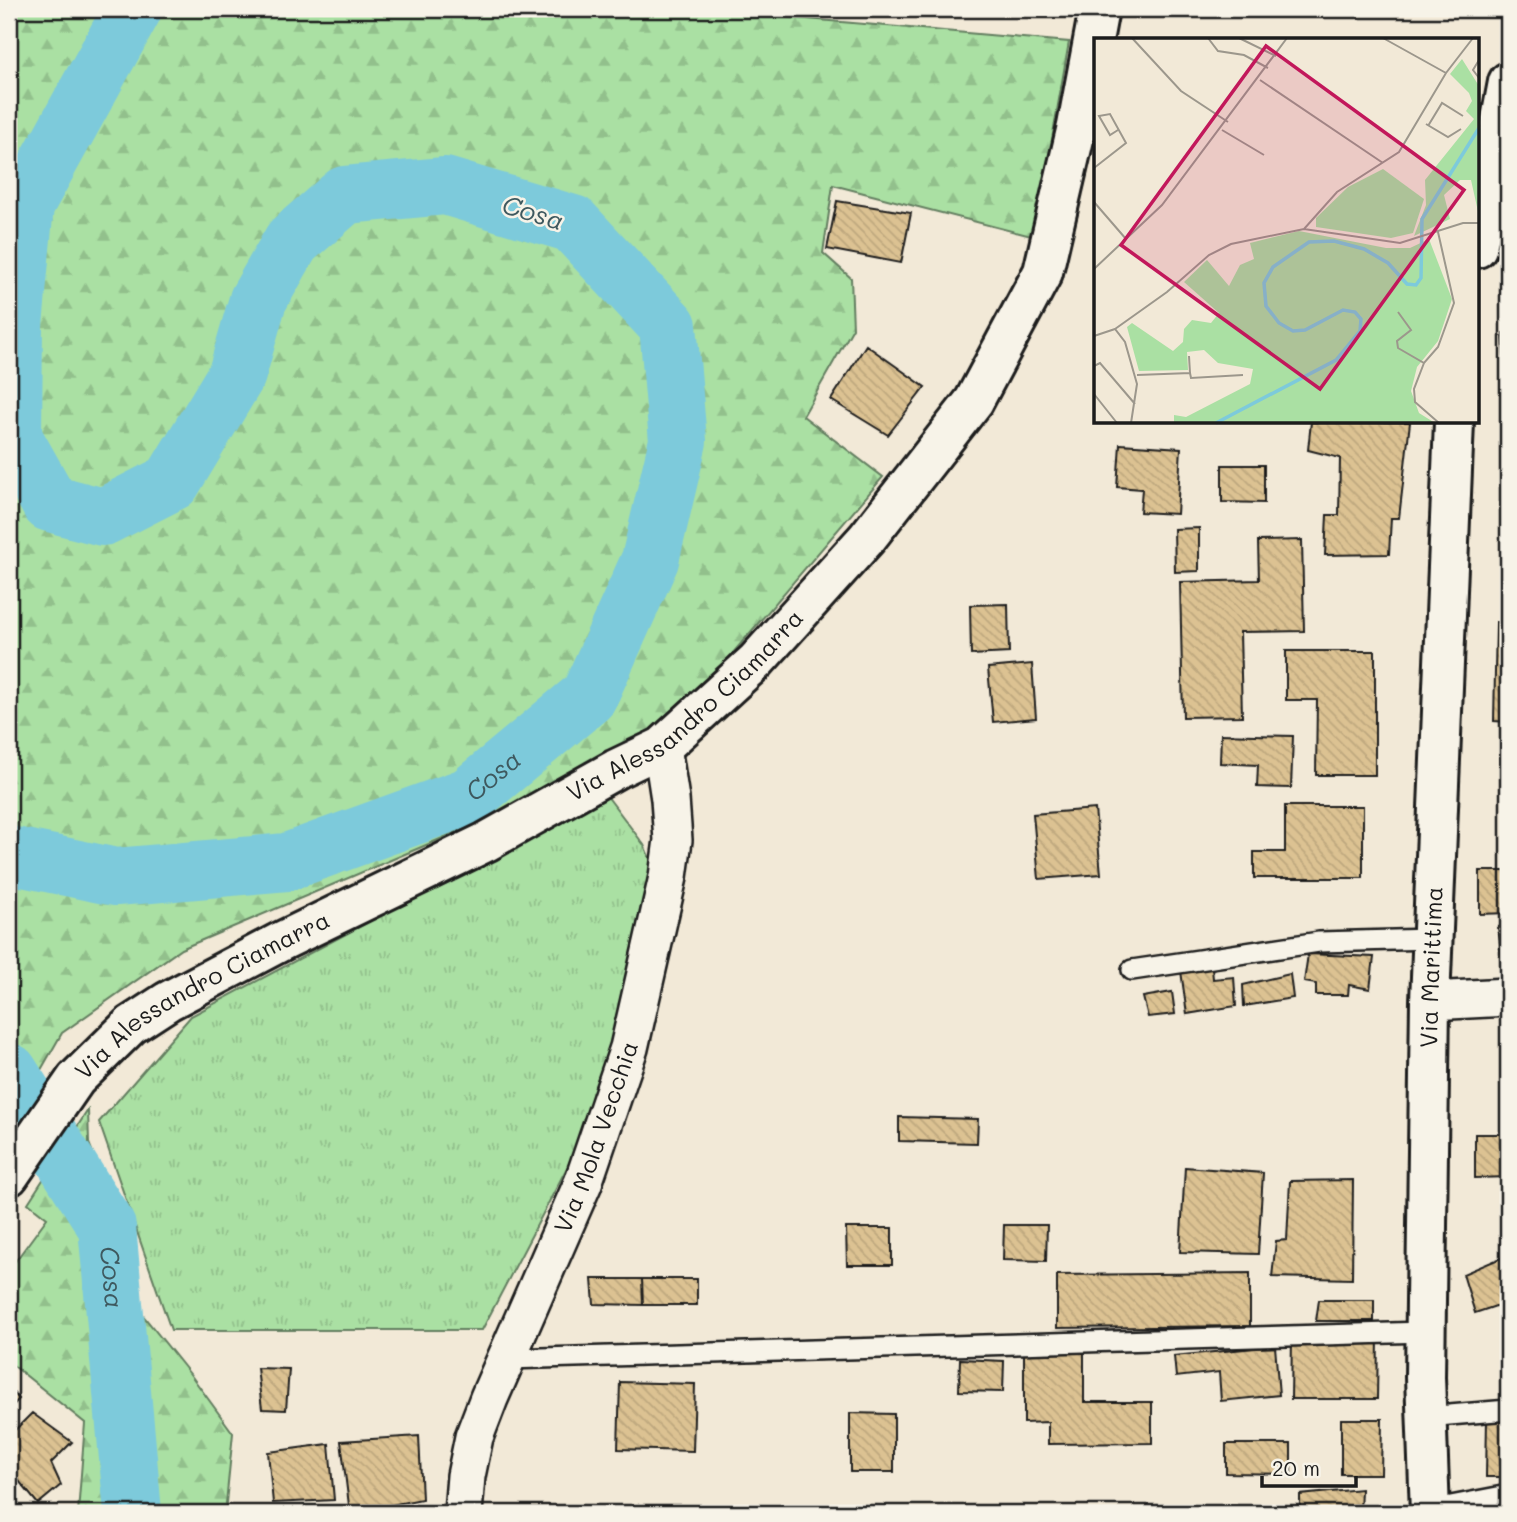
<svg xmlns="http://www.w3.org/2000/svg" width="1517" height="1522" font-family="Mali,sans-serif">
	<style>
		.forest { fill: url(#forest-firs); stroke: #637e60; stroke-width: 2 }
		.park { fill: url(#park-tufts); stroke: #637e60; stroke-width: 2 }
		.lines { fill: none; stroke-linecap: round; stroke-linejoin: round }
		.river { stroke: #7dcadb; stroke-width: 58 }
		.building { fill: url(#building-back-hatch); stroke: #1c1c1c; stroke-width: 2 }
		.service-casing { stroke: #1c1c1c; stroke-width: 24 }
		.minor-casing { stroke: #1c1c1c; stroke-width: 42 }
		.tertiary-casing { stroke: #1c1c1c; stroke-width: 44 }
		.secondary-casing { stroke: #1c1c1c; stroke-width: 44 }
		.service { stroke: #f7f3e8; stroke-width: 19 }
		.minor { stroke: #f7f3e8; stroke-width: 37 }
		.tertiary { stroke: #f7f3e8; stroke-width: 38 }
		.secondary { stroke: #f7f3e8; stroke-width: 38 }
		.labels { text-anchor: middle; stroke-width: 5; stroke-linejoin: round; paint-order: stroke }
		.street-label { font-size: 24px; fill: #1c1c1c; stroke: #f7f3e8 }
		.water-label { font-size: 26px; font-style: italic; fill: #3e595f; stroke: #f7f3e8 }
		.inset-river { fill: none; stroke: #7dcadb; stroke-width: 3.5 }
		.inset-road { fill: none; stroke: #9c978c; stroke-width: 2 }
		.view { fill: #c2185b; fill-opacity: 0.15; stroke: #c2185b; stroke-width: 3.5 }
		.inset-edge { fill: none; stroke: #1c1c1c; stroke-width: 3.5 }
	</style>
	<defs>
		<pattern id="forest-firs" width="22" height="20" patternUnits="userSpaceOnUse" patternTransform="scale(1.75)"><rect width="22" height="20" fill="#aae0a3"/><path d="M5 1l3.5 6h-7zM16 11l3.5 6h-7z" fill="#92c08c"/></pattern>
		<pattern id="park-tufts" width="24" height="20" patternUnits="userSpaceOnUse" patternTransform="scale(1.75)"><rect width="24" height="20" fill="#aae0a3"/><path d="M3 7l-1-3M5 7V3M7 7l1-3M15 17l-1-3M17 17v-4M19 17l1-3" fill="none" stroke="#92c08c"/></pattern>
		<pattern id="building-back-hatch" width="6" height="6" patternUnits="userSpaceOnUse" patternTransform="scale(1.75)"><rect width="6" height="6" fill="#dcc292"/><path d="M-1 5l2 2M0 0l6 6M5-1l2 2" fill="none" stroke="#bca67d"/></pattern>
	</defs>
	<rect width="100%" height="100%" fill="#f2e9d7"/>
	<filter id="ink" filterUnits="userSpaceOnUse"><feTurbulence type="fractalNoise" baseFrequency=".0143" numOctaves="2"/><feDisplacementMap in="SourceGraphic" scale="14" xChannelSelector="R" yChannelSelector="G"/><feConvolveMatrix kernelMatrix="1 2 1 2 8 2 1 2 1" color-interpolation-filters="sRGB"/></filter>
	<g filter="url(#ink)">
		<!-- forest -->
		<path class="forest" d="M9,9H784L785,17L1069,42L1035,237L833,185L823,253L851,278L853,328L803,416L883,477L680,715L504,812L181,949L62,1033L9,1126Z
			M88,1110L89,1143L125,1232L138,1309L190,1374L233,1433L225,1513H78L85,1423L9,1362V1270L47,1218L28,1203Z"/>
		<!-- park -->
		<path class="park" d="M607,796L644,845L658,877L595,1114L482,1330H171L99,1122L191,1016Z"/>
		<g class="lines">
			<!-- river -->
			<g class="river">
				<path id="s1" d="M9,855L116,877L287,862L469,796L589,696L650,560L678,441L668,326L573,224L445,186L345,195L292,241L258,300L237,374L172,482L103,517L50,503L13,437L14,325L25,205L133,9"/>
				<path id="s2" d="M9,1072L107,1227L133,1513"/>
			</g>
		</g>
		<!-- building -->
		<path class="building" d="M837,201L911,213L901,263L827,249Z
			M1503,333H1508V403L1506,404Z
			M866,345L925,387L888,435L831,400Z
			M1311,422H1410L1399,518H1391L1389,554L1325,555L1327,515H1339L1340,458L1308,450Z
			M1120,444L1181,448L1177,514L1140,512L1142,489L1117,487Z
			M1222,465H1264V503L1222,502Z
			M1199,528V571L1175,572L1174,529Z
			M1302,540L1304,631L1240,632L1242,716L1183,717L1180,582L1259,580L1258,541Z
			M1008,604L1009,653L971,655L970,605Z
			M1496,622H1508V722L1494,721Z
			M1286,651H1375V775H1316L1317,700H1286Z
			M1032,664L1036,718L993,722L988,668Z
			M1221,734L1293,736L1291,788L1257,787L1258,765L1220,763Z
			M1285,806H1363V878H1254V852H1285Z
			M1095,809L1101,874L1039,879L1033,814Z
			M1480,871H1508V913L1480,914Z
			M1508,926V968L1503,969L1498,927Z
			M1308,954L1374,957L1370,989L1349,985L1348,995H1316V984L1304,982Z
			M1212,968L1213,979L1234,977L1236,1006L1187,1014L1181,971Z
			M1290,974L1293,998L1244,1006L1243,985Z
			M1172,992L1175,1014L1148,1017L1143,997Z
			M899,1117L978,1119L977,1143L899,1141Z
			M1475,1134H1508V1177L1475,1178Z
			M1185,1167L1263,1173L1258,1254L1180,1252Z
			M1353,1180L1352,1279L1272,1277L1276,1241L1287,1240L1290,1181Z
			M1004,1225H1047L1046,1261L1003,1260Z
			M846,1228H892V1265H847Z
			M1508,1255V1302L1475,1313L1463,1274Z
			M1250,1273V1326L1057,1328V1275Z
			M592,1279H642L643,1305L594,1304Z
			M642,1279H697V1305H643Z
			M1319,1300H1374V1321H1316Z
			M1508,1326V1366L1503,1368L1506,1327Z
			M1378,1337L1377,1399H1291L1292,1338Z
			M1275,1346L1279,1395L1221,1401L1219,1372L1176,1377L1174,1356Z
			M1024,1353H1084V1402H1152V1443L1048,1444V1422L1024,1423Z
			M960,1359L1004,1361L1003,1392L959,1391Z
			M257,1368L289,1369L286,1410L262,1409Z
			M620,1382L695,1384L693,1451L618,1449Z
			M9,1388L19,1399L9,1410Z
			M32,1413L72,1442L51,1463L61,1485L38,1504L9,1469V1436Z
			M850,1413L894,1414V1472H850Z
			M1487,1418H1508V1477H1486Z
			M1341,1419H1382L1381,1474H1341Z
			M419,1436L422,1499L350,1513L341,1441Z
			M329,1444L334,1500L273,1503L268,1452Z
			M1226,1444H1291V1474L1226,1473Z
			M1361,1489L1360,1513H1300V1495Z"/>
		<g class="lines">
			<!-- service casing -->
			<g class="service-casing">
				<path id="service" d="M1132,970L1319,942L1432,939
					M507,1359L1425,1332
					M1426,1417L1508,1410
					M1430,1510L1508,1495"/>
			</g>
			<!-- minor casing -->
			<g class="minor-casing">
				<g id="minor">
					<path d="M1430,1001L1508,997"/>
					<path id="s3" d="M463,1513L466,1476L474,1437L489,1398L583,1183L629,1048L668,877L673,840L670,799L662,747"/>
				</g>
			</g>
			<!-- tertiary casing -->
			<g class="tertiary-casing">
				<g id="tertiary">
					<path id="s4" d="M9,1176L76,1079L131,1025L168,1001L282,941L486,842L616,769L662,747L756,661L867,538L974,401L1043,272L1077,126L1099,9"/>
				</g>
			</g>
			<!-- secondary casing -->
			<g class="secondary-casing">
				<g id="secondary">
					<path d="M1477,248L1508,82"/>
					<path id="s5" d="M1430,1513L1425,1377L1430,1001L1454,422"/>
				</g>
			</g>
			<!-- service -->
			<use href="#service" class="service"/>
			<!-- minor -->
			<use href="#minor" class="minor"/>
			<!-- tertiary -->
			<use href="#tertiary" class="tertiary"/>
			<!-- secondary -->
			<use href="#secondary" class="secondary"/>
		</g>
	</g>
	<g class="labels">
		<!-- street labels -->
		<g class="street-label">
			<text dy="8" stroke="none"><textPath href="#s4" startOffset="838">Via Alessandro Ciamarra</textPath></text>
			<text dy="8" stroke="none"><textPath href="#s5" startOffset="546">Via Marittima</textPath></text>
			<text dy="8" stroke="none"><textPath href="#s4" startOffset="271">Via Alessandro Ciamarra</textPath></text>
			<text dy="8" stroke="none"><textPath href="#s3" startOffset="401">Via Mola Vecchia</textPath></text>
		</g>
		<!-- water labels -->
		<g class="water-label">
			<text transform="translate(533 213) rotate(17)" y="9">Cosa</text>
			<text dy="9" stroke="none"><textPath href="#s1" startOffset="506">Cosa</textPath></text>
			<text dy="9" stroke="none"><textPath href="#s2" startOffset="234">Cosa</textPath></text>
		</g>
	</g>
	<!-- overview -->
	<g transform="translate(1094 38)">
		<rect width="385" height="385" fill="#f2e9d7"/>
		<path d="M368,21L385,48V178L377,142H366L350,157L356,181L320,198L332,167L331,142L380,81L372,73L378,63L375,55L356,36ZM205,193L292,210H316L335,201L358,261L344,303L323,329L317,353L325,375L341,385H80V377L92,379L156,346L159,331L124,325L110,312L93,314L94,332L45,333L33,289L38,285L79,313L89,304L90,291L98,282L117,285L125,275L90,244L113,222L135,248L146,227L160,221L156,205Z" fill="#aae0a3"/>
		<path d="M289,131L330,161L319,195L297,200L222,189V180L254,149Z" fill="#aae0a3"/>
		<path class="inset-river" d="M122,385L242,322L266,293L267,281L261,274L249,272L211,292L199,293L185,285L172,268L170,245L179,229L215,204L240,203L270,211L294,225L313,246L322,247L327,240L328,181L385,90"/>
		<path class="inset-road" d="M38,0L87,53L134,84M114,0L124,13L150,17L174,30M145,0L182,18M289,0L352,35M385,22L379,32L385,40M166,42L289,125M332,86L354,99L367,91M334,88L348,65L369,78M128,92L170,117M0,130L32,105L16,76L5,78L16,97L24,92M0,164L32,201M210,191L243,154L305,114L352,35L379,0M0,231L68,167L193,0M304,274L317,292L303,303L304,310L330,325L344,309L360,265L344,194M21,291L73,254L115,217L137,206L210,191L306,205L369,185H385M0,298L21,291L31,304L43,346L37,385M330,325L320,351L321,364L345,385M0,328L6,325L41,366M96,335L97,340L149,337M43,337L96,335L95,318M0,356L23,385"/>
		<path class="view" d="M172,8L370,152L226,351L27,207Z"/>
		<rect width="385" height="385" class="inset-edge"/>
	</g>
	<!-- margin -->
	<rect width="1517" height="1522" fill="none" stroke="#f7f3e8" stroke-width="35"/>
	<rect x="18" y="18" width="1482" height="1487" fill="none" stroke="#1c1c1c" stroke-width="2.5" filter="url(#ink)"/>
	<!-- scale -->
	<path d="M1262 1476v10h94v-10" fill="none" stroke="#1c1c1c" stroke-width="3.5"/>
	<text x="1272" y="1476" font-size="21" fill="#1c1c1c" stroke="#f7f3e8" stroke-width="5" paint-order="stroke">20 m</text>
</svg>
